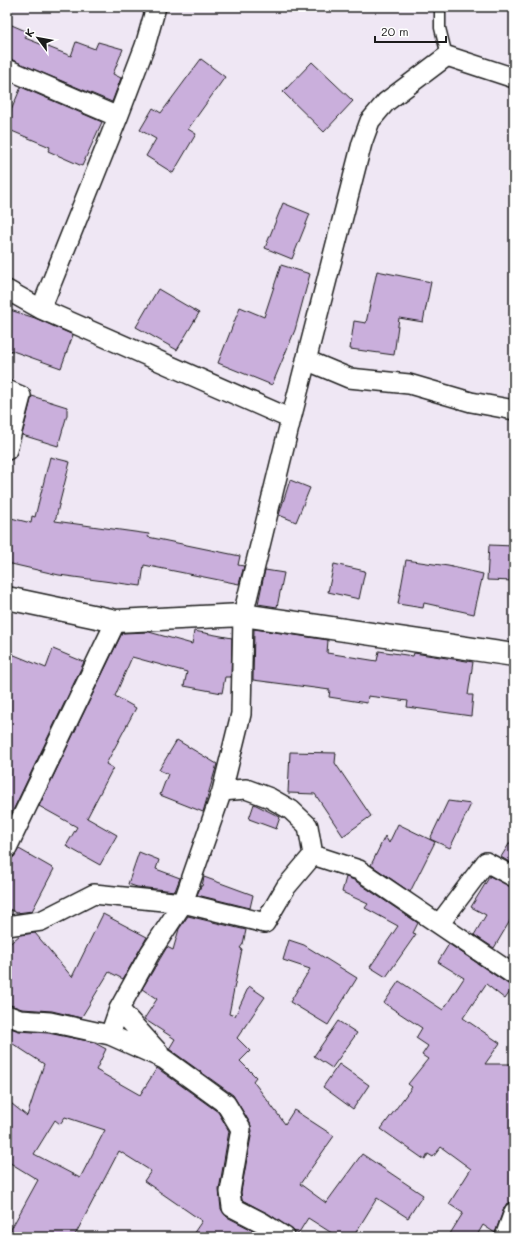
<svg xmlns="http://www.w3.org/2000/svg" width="521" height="1244" font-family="Mali,sans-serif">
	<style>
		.building { fill: #caafdc; stroke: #1c1c1c; fill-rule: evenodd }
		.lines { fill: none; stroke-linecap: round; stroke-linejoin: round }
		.lane-casing { stroke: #1c1c1c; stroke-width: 13 }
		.street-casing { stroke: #1c1c1c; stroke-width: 22 }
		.secondary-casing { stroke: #1c1c1c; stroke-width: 25 }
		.lane { stroke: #fff; stroke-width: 10 }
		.street { stroke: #fff; stroke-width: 19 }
		.secondary { stroke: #fff; stroke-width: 22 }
	</style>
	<rect width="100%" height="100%" fill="#efe7f4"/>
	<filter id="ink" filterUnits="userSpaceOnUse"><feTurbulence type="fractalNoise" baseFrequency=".025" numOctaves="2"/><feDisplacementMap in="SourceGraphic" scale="8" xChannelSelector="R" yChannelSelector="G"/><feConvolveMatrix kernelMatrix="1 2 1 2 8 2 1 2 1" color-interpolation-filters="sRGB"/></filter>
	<g filter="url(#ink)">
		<!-- building -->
		<path class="building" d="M7,23L28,32L25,38L71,56L76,42L95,49L98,42L123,49L113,74L121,78L112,102L7,58Z
			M201,59L225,77L188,129L196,134L173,173L146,156L156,139L140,130L153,108L161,113Z
			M312,62L353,101L324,132L283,92Z
			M21,87L102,122L82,166L48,151L50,147L7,129V120Z
			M283,203L310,214L292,259L265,248Z
			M281,265L310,274L295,330L272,385L218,363L240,307L264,317Z
			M377,271L431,282L423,322L399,318L394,355L350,349L354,321L366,323Z
			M158,289L199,313L177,350L136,327Z
			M7,309L35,318L73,335L61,368L7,349Z
			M32,396L67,407V415L58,446L22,435Z
			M50,457L70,462L55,521L149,534L148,537L240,556L238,565L244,566L239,584L144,565L141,586L59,575L7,563V517L31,523L32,516L35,517Z
			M290,480L310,488L296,522L279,515Z
			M489,545L514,546V581L487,580Z
			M406,560L448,566L483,574L474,614L424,603L423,608L398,604Z
			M334,564L365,571L359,599L328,592Z
			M265,570L284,573L277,607L258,604Z
			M254,629L328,640L327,653L377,661L379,651L413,656L414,653L473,662L468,695H473L471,716L407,707L408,701L368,696L367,703L329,697L330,690L253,680Z
			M194,631L232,638L231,677H225L222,693L184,686L187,672L132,657L115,696L136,708L106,764L113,768L87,818L117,835L100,865L66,846L77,827L39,806L122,633L149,632L192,644Z
			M53,649L84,662L7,823V652L46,668Z
			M177,740L217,764L203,812L160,795L168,774L159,770Z
			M290,752L336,753L335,763L371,816L343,836L315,794L288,793Z
			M448,801L471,804L450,848L430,839Z
			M254,804L280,817L276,829L249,819Z
			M398,824L435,842L410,892L371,865L385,836L389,843Z
			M514,836V865L501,857Z
			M19,849L54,869L32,911L17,913L7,908V859L14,857Z
			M139,852L159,860L156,869L180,878L175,891L137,887L128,884Z
			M490,876L514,888V914L494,948L474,935L486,915L471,907Z
			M204,877L253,895L250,908L197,895L201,886H202Z
			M346,877L354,880L418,923L413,933L416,934L386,977L370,967L398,926L365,908L368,904L342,892Z
			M103,914L147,937L123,979L109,972L81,1018L52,1011L22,1009L7,1004V946L20,935L35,933L72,977Z
			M188,916L246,930L243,944L240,948L242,949L229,1014L235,1016L249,986L265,997L237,1038L250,1051L240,1061L256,1077L253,1081L285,1124L294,1110L334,1136L300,1184L326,1203L362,1154L423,1195L408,1218L377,1198L353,1237H338L308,1218L298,1234L269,1214L242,1200L241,1192L252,1131L250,1123L233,1095L169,1049L175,1039L144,1019L157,999L142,989L167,947L173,950L179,929Z
			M289,940L304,945L357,978L328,1025L290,1002L310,969L283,960Z
			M449,944L508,984L514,986L505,999L486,984L463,1018L500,1043L485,1064H514V1201L507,1203L504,1208L495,1233L483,1225L476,1237H448L463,1213L449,1204L471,1169L441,1147L433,1157L428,1154L425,1160L381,1129L412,1087L408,1084L428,1059L422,1055L428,1046L416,1038L422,1028L384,1003L399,981L443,1010L464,978L438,962Z
			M338,1021L357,1033L332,1068L314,1056Z
			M7,1027L19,1031L48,1033L93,1042L106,1049L96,1070L140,1095L157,1068L218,1112L229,1131L219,1190L221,1209L227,1217L258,1233L261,1235L260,1237H191L202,1221L144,1181L151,1171L119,1151L74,1237H21L10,1231L38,1180L7,1161V1100L27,1116L44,1064L7,1040ZM65,1117L105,1130L80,1178L34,1154L55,1120L60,1124Z
			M339,1064L369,1085L353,1109L323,1087Z"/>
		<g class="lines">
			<!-- lane casing -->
			<g class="lane-casing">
				<path id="lane" d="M440,7V28L447,56"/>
			</g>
			<!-- street casing -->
			<g class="street-casing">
				<path id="street" d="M7,69L118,117L41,309
					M118,117L145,46L156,7
					M7,290L41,309L291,419
					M306,360L349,378L409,384L471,402L514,410
					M7,390L21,396L7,450
					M7,848L116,621
					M313,855L359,870L514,975
					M440,923L486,862L514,877
					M7,926L41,921L94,894L183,903L265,923L286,887L313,855L308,826L291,810L270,798L246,789L222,791
					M119,1009L159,1053
					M7,1015L20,1020L50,1022L110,1035L164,1059L226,1104L241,1129L230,1192L232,1207L263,1223L285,1237
					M110,1035L119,1009L150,953L183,903L222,791L241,714L243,615L291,419L362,143L370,121L386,102L447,56L514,78
					M505,1237L514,1212"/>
			</g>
			<!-- secondary casing -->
			<g class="secondary-casing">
				<path id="secondary" d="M7,598L116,621L243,615L514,655"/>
			</g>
			<!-- lane -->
			<use href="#lane" class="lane"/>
			<!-- street -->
			<use href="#street" class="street"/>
			<!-- secondary -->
			<use href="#secondary" class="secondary"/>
		</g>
	</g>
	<!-- margin -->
	<rect width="521" height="1244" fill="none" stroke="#fff" stroke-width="24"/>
	<rect x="12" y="12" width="497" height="1220" fill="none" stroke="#1c1c1c" stroke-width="1.5" filter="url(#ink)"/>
	<!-- north arrow -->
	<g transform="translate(38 38) rotate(302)" stroke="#ffffff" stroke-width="3" paint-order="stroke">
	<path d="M0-3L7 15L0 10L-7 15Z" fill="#1c1c1c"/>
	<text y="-6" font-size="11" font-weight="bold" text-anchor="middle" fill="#1c1c1c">K</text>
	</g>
	<!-- scale -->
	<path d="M375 36v6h71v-6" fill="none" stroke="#1c1c1c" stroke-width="2"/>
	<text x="381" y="36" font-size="12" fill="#1c1c1c" stroke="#ffffff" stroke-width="3" paint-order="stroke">20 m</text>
</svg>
